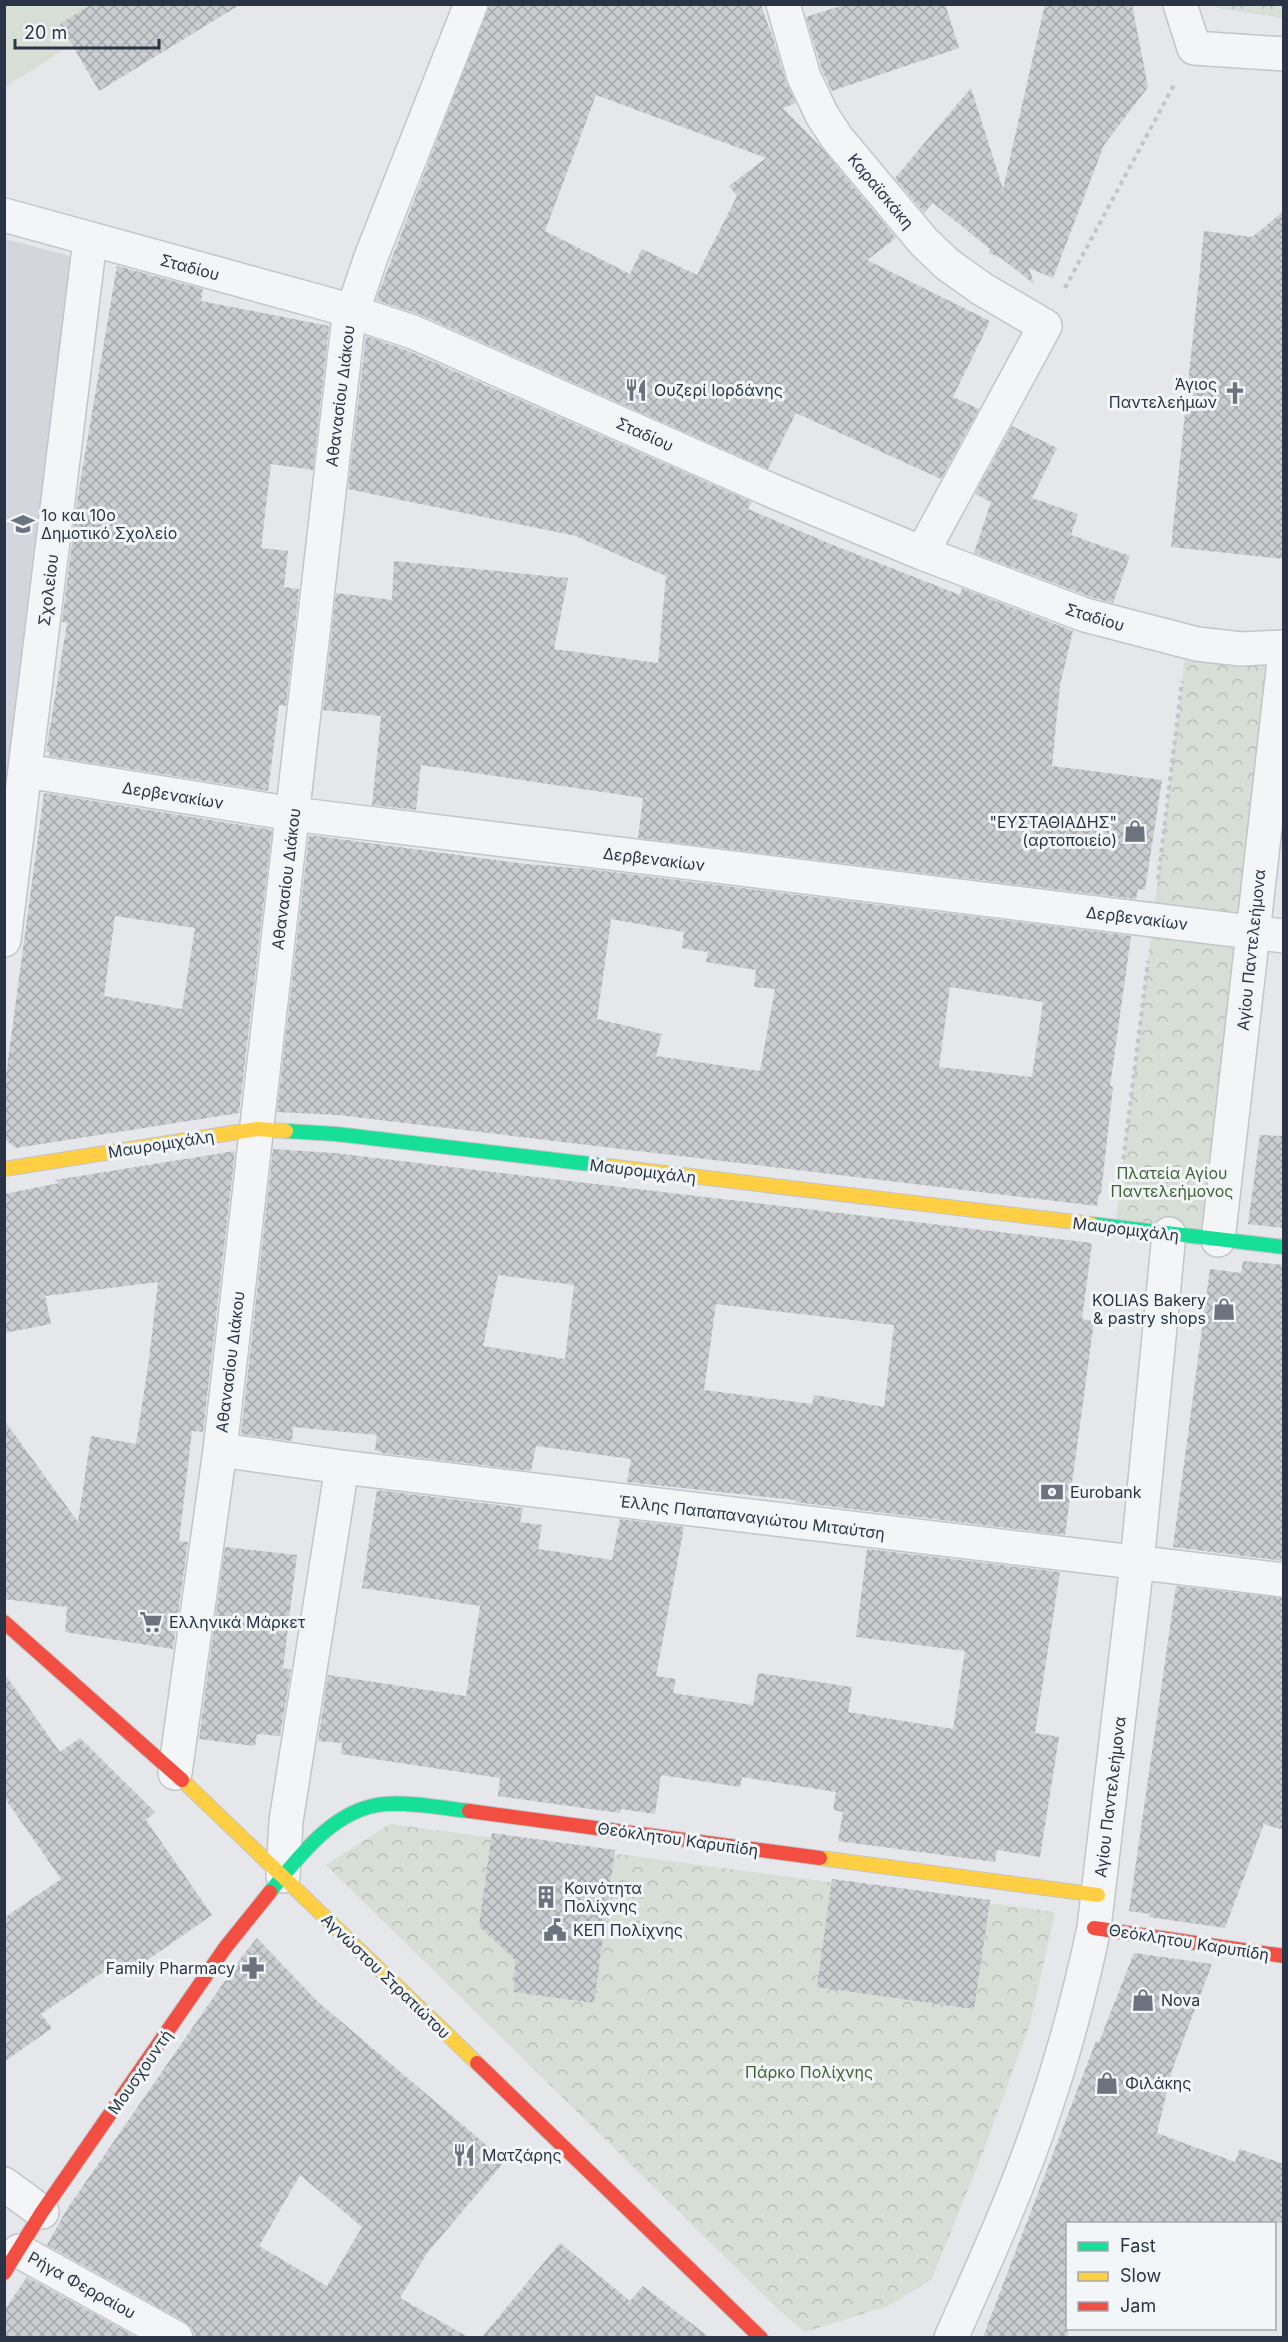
<svg xmlns="http://www.w3.org/2000/svg" width="1288" height="2342" font-family="Inter,sans-serif">
	<style>
		.built { fill: #d3d7dd }
		.park { fill: url(#park-crowns) }
		.pitch { fill: #d6ded5 }
		.building { fill: url(#building-cross-hatch); fill-rule: evenodd }
		.lines { fill: none; stroke-linecap: round; stroke-linejoin: round }
		.street-casing { stroke: #c3c5c8; stroke-width: 36 }
		.fast-casing { stroke: #c3c5c8; stroke-width: 16 }
		.slow-casing { stroke: #c3c5c8; stroke-width: 16 }
		.jam-casing { stroke: #c3c5c8; stroke-width: 16 }
		.path { stroke: #c3c5ca; stroke-width: 4; stroke-dasharray: 4.5 4.5; stroke-linecap: butt }
		.street { stroke: #f4f5f7; stroke-width: 33 }
		.fast { stroke: #16e098; stroke-width: 14 }
		.slow { stroke: #ffcf43; stroke-width: 14 }
		.jam { stroke: #f24e42; stroke-width: 14 }
		.labels { text-anchor: middle; stroke-width: 6; stroke-linejoin: round; paint-order: stroke }
		.street-label { font-size: 16px; fill: #293546; stroke: #f3f6f9 }
		.poi-label { font-size: 16px; fill: #293546; stroke: #f3f6f9; text-anchor: start }
		.park-label { font-size: 16px; fill: #406335; stroke: #f3f6f9 }
	</style>
	<defs>
		<pattern id="park-crowns" width="20" height="18" patternUnits="userSpaceOnUse" patternTransform="scale(1.5)"><rect width="20" height="18" fill="#d6ded5"/><path d="M2 6a3 3 0 1 1 6 0M12 15a3 3 0 1 1 6 0" fill="none" stroke="#b8bfb8"/></pattern>
		<pattern id="building-cross-hatch" width="8" height="8" patternUnits="userSpaceOnUse" patternTransform="scale(1.5)"><rect width="8" height="8" fill="#caced1"/><path d="M0 0l8 8M0 8l8-8" fill="none" stroke="#a4a8ab"/></pattern>
	</defs>
	<rect width="100%" height="100%" fill="#e5e7ea"/>
	<!-- built -->
	<path class="built" d="M5,239L78,258L5,791Z"/>
	<!-- park -->
	<path class="park" d="M1214,5H1283V18L1217,8Z
		M1187,642L1283,647L1218,1240L1115,1228Z
		M390,1824L1055,1912L1030,2024L979,2163L931,2280L888,2306L805,2332L780,2311L326,1865Z"/>
	<!-- pitch -->
	<path class="pitch" d="M5,5H134L5,87Z"/>
	<!-- building -->
	<path class="building" d="M92,4H241L99,91L60,24Z
		M489,4H761L769,28H770L786,82L796,103L783,108L820,146L896,238L867,260L990,321L953,397L979,409L941,479L796,413L768,469L421,315L376,300ZM596,95L766,158L729,186L737,196L697,275L642,249L630,274L545,231Z
		M847,4H945L959,48L832,91L822,70L806,17Z
		M1045,4H1132L1148,87L1104,145L1053,278L1029,268L1034,284L1001,258L989,253L990,249L933,203L924,213L895,178L971,88L1003,189Z
		M1284,211V559L1171,547L1204,231L1252,237Z
		M117,266L203,289L201,301L329,326L313,470L271,464L261,548L288,551L284,587L299,589L286,706L279,705L268,791L49,756L50,752H46L67,623L62,622L78,495Z
		M366,336L406,350L752,502L748,509L828,543L960,595L962,588L1073,631L1060,685L1052,766L1162,780L1145,890L1138,889L1136,899L638,838L643,798L421,765L416,810L372,805L381,716L323,710L336,593L392,600L394,561L568,578L554,649L658,663L666,576L576,536L348,489Z
		M1012,426L1057,448L1032,498L1078,514L1071,535L1130,556L1113,603L1091,597L974,553L991,502L975,494Z
		M44,793L272,830L239,1113L16,1148L4,1139V1090ZM115,916L195,928L182,1009L104,996Z
		M309,835L525,864L587,869L1131,936L1110,1086H1113L1101,1194H1099L1097,1206L338,1115L277,1112ZM611,919L684,932L682,948L708,952L706,962L756,970L754,987L775,989L760,1071L656,1056L662,1034L597,1019ZM950,987L1043,1002L1032,1077L939,1067Z
		M1260,1135L1284,1136V1228L1248,1224Z
		M273,1149L334,1153L1092,1243L1082,1319L1094,1321L1065,1535L795,1502V1500L627,1482L631,1459L536,1446L531,1471L383,1453L375,1450L377,1435L293,1427L292,1441L241,1434ZM498,1275L574,1285L565,1359L483,1346ZM716,1304L894,1325L884,1407L814,1395L812,1404L704,1390Z
		M235,1151L203,1432L192,1431L179,1541L188,1542L173,1649L65,1632L67,1607L4,1599V1420L78,1522L91,1436L136,1444L149,1360L158,1282L45,1296L51,1324L4,1333V1194L59,1183L55,1180Z
		M1243,1261L1284,1265V1561L1173,1547L1210,1269L1241,1273Z
		M377,1490L523,1508L520,1522L542,1525L538,1549L612,1560L620,1519L684,1527L656,1676L676,1679L673,1693L753,1705L758,1673L852,1687L848,1712L953,1729L965,1651L856,1637L867,1549L1060,1572L1035,1733L1059,1737L1040,1857L997,1850L995,1862L838,1841L843,1812L833,1810L836,1792L742,1777L740,1787L661,1775L655,1814L621,1809L620,1813L498,1796L500,1778L341,1754L342,1743L318,1741L328,1675L466,1696L480,1606L362,1588Z
		M225,1547L297,1555L283,1668L291,1670L280,1736L257,1734L255,1746L199,1739Z
		M1176,1586L1284,1598V1830L1264,1824L1225,1928L1149,1917L1150,1914L1129,1911Z
		M4,1673L60,1752L80,1738L155,1812L146,1820L212,1915L126,1975L118,1962L41,2014L52,2028L4,2062V1918L61,1879L4,1797Z
		M492,1833L615,1850L594,2003L514,1992L515,1960L479,1926Z
		M832,1879L990,1900L974,2009L817,1987Z
		M257,1938L317,2001L505,2161L427,2253L400,2298L468,2337H195L192,2328L185,2322L47,2245L67,2209L240,1959ZM300,2175L362,2227L327,2286L259,2246Z
		M1134,1953L1212,1964L1172,2070L1157,2133L1235,2162L1240,2149L1284,2164V2223H1068V2337H983L1096,2041L1099,2042Z
		M560,2243L630,2301L643,2286L709,2337H482Z
		M27,2277L136,2337H4V2311Z"/>
	<g class="lines">
		<!-- street casing -->
		<g class="street-casing">
			<path id="street" d="M783,4L804,77L822,115L837,138L924,242L947,264L982,289L1045,326L922,553
				M1180,4L1194,48L1284,54
				M4,215L331,305L413,332L775,492L922,553L1085,615L1197,644L1241,649L1284,647
				M26,771L293,814L1284,936
				M4,940L90,240
				M1218,1240L1284,661
				M220,1450L342,1467L1284,1580
				M175,1773L220,1450L348,325L371,257L471,4
				M283,1876L286,1821L342,1467
				M4,2184L42,2212
				M19,2251L176,2338
				M951,2338C985,2262 1019,2187 1045,2109C1065,2050 1081,1989 1094,1928L1137,1563L1169,1234"/>
		</g>
		<!-- fast casing -->
		<g class="fast-casing">
			<path id="fast" d="M286,1131L336,1134L607,1166
				M1091,1224L1284,1247
				M270,1892C300,1855 335,1808 385,1804C413,1802 442,1808 469,1811"/>
		</g>
		<!-- slow casing -->
		<g class="slow-casing">
			<path id="slow" d="M607,1166L1091,1224
				M4,1169L257,1129L286,1131
				M182,1780L477,2063
				M820,1858L1098,1895"/>
		</g>
		<!-- jam casing -->
		<g class="jam-casing">
			<path id="jam" d="M4,1622L182,1780
				M469,1811L820,1858
				M1094,1928L1284,1956
				M477,2063L761,2338
				M4,2273L42,2212L225,1948L270,1892"/>
		</g>
		<!-- path -->
		<path class="path" d="M1065,288L1175,83
			M1158,879L1182,681
			M1120,1186L1148,961"/>
		<!-- street -->
		<use href="#street" class="street"/>
		<!-- fast -->
		<use href="#fast" class="fast"/>
		<!-- slow -->
		<use href="#slow" class="slow"/>
		<!-- jam -->
		<use href="#jam" class="jam"/>
	</g>
	<!-- icons -->
	<defs>
		<g id="restaurant-bare" transform="scale(1.8)"><path d="M-5-6h1v4h1v-4h1v4h1v-4h1v5L-1.5 .5V6h-2V.5L-5-1ZM5-6V6H3V1.5H1.5Q1.5-4 5-6Z" fill="#6b737f" stroke="#f3f6f9" stroke-width="2.5" paint-order="stroke"/></g>
		<g id="church-bare" transform="scale(1.8)"><path d="M-1.2-6h2.4v3.5h3.3v2.4h-3.3V6h-2.4V-.1h-3.3v-2.4h3.3Z" fill="#6b737f" stroke="#f3f6f9" stroke-width="2.5" paint-order="stroke"/></g>
		<g id="school-bare" transform="scale(1.8)"><path d="M0-5L7-2L0 1L-7-2ZM-4 1L0 2.5L4 1V4Q0 6-4 4Z" fill="#6b737f" stroke="#f3f6f9" stroke-width="2.5" paint-order="stroke"/></g>
		<g id="shop-bare" transform="scale(1.8)"><path d="M-5-2.5h2.3a2.7 3.5 0 0 1 5.4 0H5L5.5 6h-11ZM-1.5-2.5h3a1.5 2.3 0 0 0-3 0Z" fill="#6b737f" stroke="#f3f6f9" stroke-width="2.5" paint-order="stroke"/></g>
		<g id="bank-bare" transform="scale(1.8)"><path d="M-6-4H6V4H-6ZM0-2.3a2.3 2.3 0 1 0 0 4.6a2.3 2.3 0 1 0 0-4.6Z" fill="#6b737f" stroke="#f3f6f9" stroke-width="2.5" paint-order="stroke"/></g>
		<g id="supermarket-bare" transform="scale(1.8)"><path d="M-6-5.5h2.5l.6 2H6L4.5 2H-2.5L-4.4-4H-6ZM-1.5 3.2a1.3 1.3 0 1 0 .1 0ZM3 3.2a1.3 1.3 0 1 0 .1 0Z" fill="#6b737f" stroke="#f3f6f9" stroke-width="2.5" paint-order="stroke"/></g>
		<g id="building-bare" transform="scale(1.8)"><path d="M-4-6H4V6H1V3H-1V6H-4ZM-2.5-4.3h1.7v1.8h-1.7ZM.8-4.3h1.7v1.8H.8ZM-2.5-1h1.7V.8h-1.7ZM.8-1h1.7V.8H.8Z" fill="#6b737f" stroke="#f3f6f9" stroke-width="2.5" paint-order="stroke"/></g>
		<g id="civic-bare" transform="scale(1.8)"><path d="M-.6-6.5H3V-4.5H.6V-3L4-1V1h2V6H-6V1h2V-1L-.6-3ZM-1.2 2.5V6h2.4V2.5Z" fill="#6b737f" stroke="#f3f6f9" stroke-width="2.5" paint-order="stroke"/></g>
		<g id="pharmacy-bare" transform="scale(1.8)"><path d="M-2-6h4v4h4v4h-4v4h-4v-4h-4v-4h4Z" fill="#6b737f" stroke="#f3f6f9" stroke-width="2.5" paint-order="stroke"/></g>
	</defs>
	<g fill-rule="evenodd">
		<use href="#restaurant-bare" x="636" y="390"/>
		<use href="#church-bare" x="1235" y="393"/>
		<use href="#school-bare" x="23" y="524"/>
		<use href="#shop-bare" x="1135" y="831"/>
		<use href="#shop-bare" x="1224" y="1309"/>
		<use href="#bank-bare" x="1052" y="1492"/>
		<use href="#supermarket-bare" x="151" y="1622"/>
		<use href="#building-bare" x="546" y="1897"/>
		<use href="#civic-bare" x="555" y="1930"/>
		<use href="#pharmacy-bare" x="253" y="1968"/>
		<use href="#shop-bare" x="1143" y="2000"/>
		<use href="#shop-bare" x="1107" y="2083"/>
		<use href="#restaurant-bare" x="464" y="2155"/>
	</g>
	<g class="labels">
		<!-- street labels -->
		<g class="street-label">
			<text transform="translate(881 191) rotate(50)" y="6">Καραϊσκάκη</text>
			<text transform="translate(190 267) rotate(15)" y="6">Σταδίου</text>
			<text transform="translate(340 396) rotate(-83)" y="6">Αθανασίου Διάκου</text>
			<text transform="translate(645 434) rotate(24)" y="6">Σταδίου</text>
			<text transform="translate(48 590) rotate(-83)" y="6">Σχολείου</text>
			<text transform="translate(1095 617) rotate(17)" y="6">Σταδίου</text>
			<text transform="translate(173 795) rotate(9)" y="6">Δερβενακίων</text>
			<text transform="translate(654 859) rotate(7)" y="6">Δερβενακίων</text>
			<text transform="translate(286 879) rotate(-83)" y="6">Αθανασίου Διάκου</text>
			<text transform="translate(1137 918) rotate(7)" y="6">Δερβενακίων</text>
			<text transform="translate(1251 950) rotate(-84)" y="6">Αγίου Παντελεήμονα</text>
			<text transform="translate(161 1144) rotate(-9)" y="6">Μαυρομιχάλη</text>
			<text transform="translate(643 1171) rotate(7)" y="6">Μαυρομιχάλη</text>
			<text transform="translate(1126 1229) rotate(7)" y="6">Μαυρομιχάλη</text>
			<text transform="translate(230 1362) rotate(-83)" y="6">Αθανασίου Διάκου</text>
			<text transform="translate(752 1517) rotate(7)" y="6">Έλλης Παπαπαναγιώτου Μιταύτση</text>
			<text transform="translate(1110 1797) rotate(-83)" y="6">Αγίου Παντελεήμονα</text>
			<text transform="translate(678 1839) rotate(8)" y="6">Θεόκλητου Καρυπίδη</text>
			<text transform="translate(1189 1942) rotate(9)" y="6">Θεόκλητου Καρυπίδη</text>
			<text transform="translate(386 1976) rotate(44)" y="6">Αγνώστου Στρατιώτου</text>
			<text transform="translate(140 2072) rotate(-55)" y="6">Μουσχουντή</text>
			<text transform="translate(82 2285) rotate(29)" y="6">Ρήγα Φερραίου</text>
		</g>
		<!-- poi labels -->
		<g class="poi-label">
			<text x="1217" y="390" text-anchor="end">Άγιος<tspan x="1217" dy="18">Παντελεήμων</tspan></text>
			<text x="654" y="396">Ουζερί Ιορδάνης</text>
			<text x="41" y="521">1ο και 10ο<tspan x="41" dy="18">Δημοτικό Σχολείο</tspan></text>
			<text x="1117" y="828" text-anchor="end">"ΕΥΣΤΑΘΙΑΔΗΣ"<tspan x="1117" dy="18">(αρτοποιείο)</tspan></text>
			<text x="1206" y="1306" text-anchor="end">KOLIAS Bakery<tspan x="1206" dy="18">&amp; pastry shops</tspan></text>
			<text x="1070" y="1498">Eurobank</text>
			<text x="169" y="1628">Ελληνικά Μάρκετ</text>
			<text x="564" y="1894">Κοινότητα<tspan x="564" dy="18">Πολίχνης</tspan></text>
			<text x="573" y="1936">ΚΕΠ Πολίχνης</text>
			<text x="235" y="1974" text-anchor="end">Family Pharmacy</text>
			<text x="1161" y="2006">Nova</text>
			<text x="1125" y="2089">Φιλάκης</text>
			<text x="482" y="2161">Ματζάρης</text>
		</g>
		<!-- park labels -->
		<g class="park-label">
			<text x="1172" y="1179">Πλατεία Αγίου<tspan x="1172" dy="18">Παντελεήμονος</tspan></text>
			<text x="809" y="2078">Πάρκο Πολίχνης</text>
		</g>
	</g>
	<!-- border -->
	<rect width="1288" height="2342" fill="none" stroke="#293546" stroke-width="12"/>
	<!-- legend -->
	<rect x="1066" y="2222" width="210" height="108" fill="#f3f6f9" stroke="#a2a9b1" stroke-width="1.5"/>
	<rect x="1078" y="2242" width="30" height="9" fill="#16e098" stroke="#a2a9b1" stroke-width="1.5"/>
	<text x="1120" y="2252" font-size="18" fill="#293546">Fast</text>
	<rect x="1078" y="2272" width="30" height="9" fill="#ffcf43" stroke="#a2a9b1" stroke-width="1.5"/>
	<text x="1120" y="2282" font-size="18" fill="#293546">Slow</text>
	<rect x="1078" y="2302" width="30" height="9" fill="#f24e42" stroke="#a2a9b1" stroke-width="1.5"/>
	<text x="1120" y="2312" font-size="18" fill="#293546">Jam</text>
	<!-- scale -->
	<path d="M15 39v9h144v-9" fill="none" stroke="#293546" stroke-width="3"/>
	<text x="24" y="39" font-size="18" fill="#293546" stroke="#f3f6f9" stroke-width="4.5" paint-order="stroke">20 m</text>
</svg>
